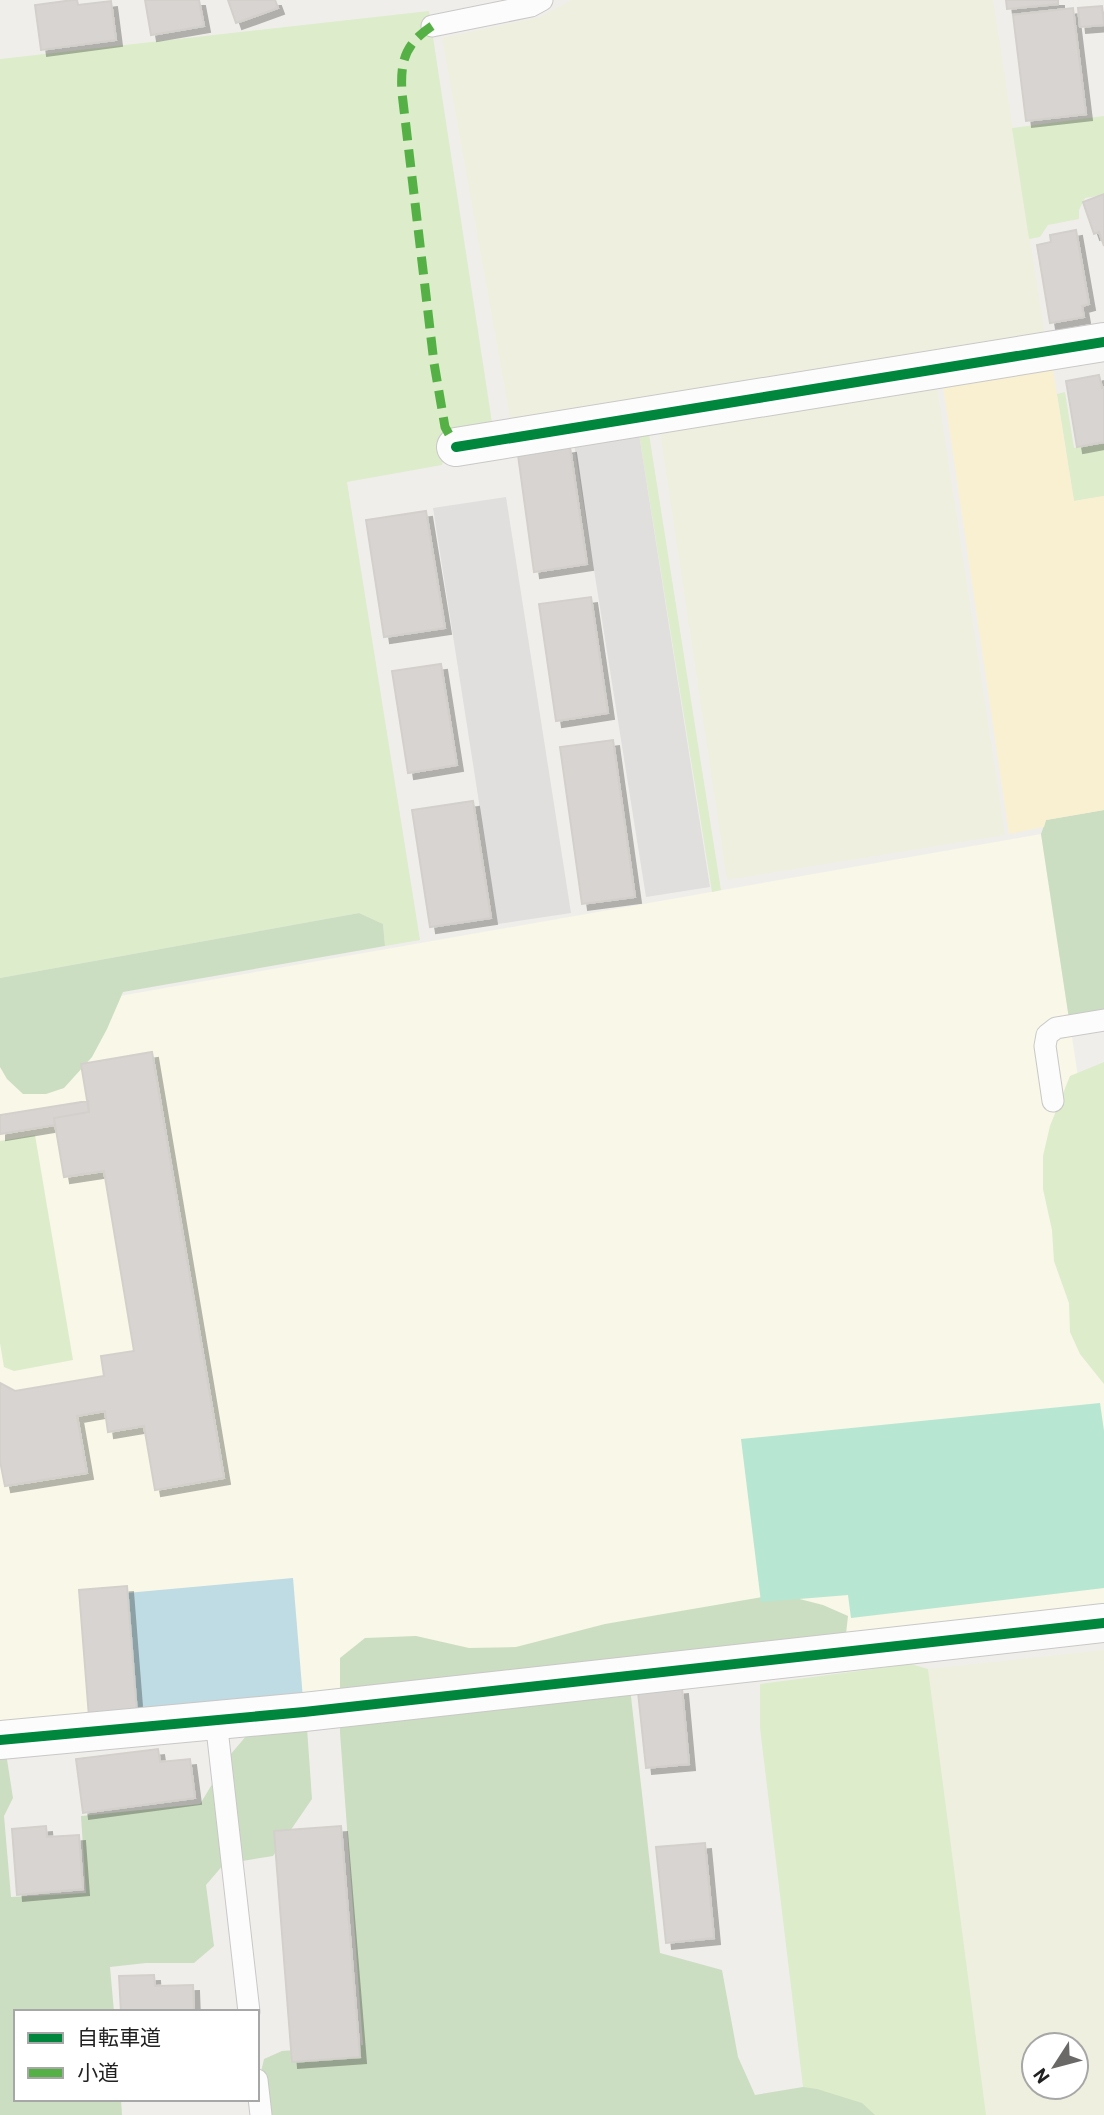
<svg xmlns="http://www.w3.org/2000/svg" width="1104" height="2115" font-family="Barlow,'Noto Sans JP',sans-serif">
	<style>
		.education { fill: #f8f7e8 }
		.farmland { fill: #efefdf; fill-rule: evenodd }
		.grass { fill: #ddeccb }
		.forest { fill: #cbdec1 }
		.sand { fill: #f8f0d0 }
		.pitch { fill: #b7e6d2 }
		.parking { fill: #e0dfde }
		.water { fill: #bfdbe3 }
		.building { fill: #d7d4d2; stroke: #d3d0cc; stroke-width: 2; filter: url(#shadow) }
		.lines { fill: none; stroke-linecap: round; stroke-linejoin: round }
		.service-casing { stroke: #c9c8c7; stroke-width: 23 }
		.minor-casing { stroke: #c9c8c7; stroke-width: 40 }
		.service { stroke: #fdfcfc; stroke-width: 21 }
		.minor { stroke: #fdfcfc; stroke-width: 38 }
		.quiet { stroke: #55b145; stroke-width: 9; stroke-dasharray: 18 9; stroke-linecap: butt }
		.cycleway-casing { stroke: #fff; stroke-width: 15 }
		.cycleway { stroke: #00873e; stroke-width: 10 }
	</style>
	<defs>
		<filter id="shadow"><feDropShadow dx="6" dy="6" stdDeviation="0" flood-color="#0004"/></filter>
	</defs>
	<rect width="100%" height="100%" fill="#f0eeeb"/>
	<!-- education -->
	<path class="education" d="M1041,834L1104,1247V1606L0,1727V1017Z"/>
	<!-- farmland -->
	<path class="farmland" d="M571,0H993L1045,337L511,423L442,38L540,17Z
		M937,387L1005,835L727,880L660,432Z
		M1104,1650V2115H986L928,1669ZM1034,2045H1076V2087H1034Z"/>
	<!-- grass -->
	<path class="grass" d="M429,11L493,429L448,443L442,465L347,482L420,940L385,946L383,924L359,913L0,978V59Z
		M1104,116V195L1085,198L1079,210V219L1048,225L1040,237L1029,239L1012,128Z
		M1065,392L1074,448L1104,444V496L1074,501L1057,394Z
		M639,434H649L721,890L712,892Z
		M1104,1062V1384L1080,1354L1070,1332L1069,1303L1054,1261L1052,1230L1043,1189V1156L1050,1126L1070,1076Z
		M35,1135L73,1360L14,1371L4,1367L0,1343V1141Z
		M911,1664L928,1669L986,2115H738L803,2087L760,1728V1684Z"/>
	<!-- forest -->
	<path class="forest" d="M1104,810V1024L1069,1019L1041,834L1046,820Z
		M359,913L383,924L385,946L123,992L107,1029L92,1057L64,1088L46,1094H23L7,1079L0,1067V978Z
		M780,1594L823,1605L848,1616L845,1643L628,1670L660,1953L722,1970L738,2057L755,2095L803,2087L817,2089L862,2103L875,2115H251L264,2059L282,2051L363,2045L340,1733V1658L365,1638L416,1636L469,1648L516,1647L605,1624Z
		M307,1728L312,1799L273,1856L224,1864L206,1885L214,1946L194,1963H146L110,1967L114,2012H16V2099H121L122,2115H0V1753H6L13,1798L4,1816L11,1897L86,1893L81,1816L200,1804L230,1755L247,1735Z"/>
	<!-- sand -->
	<path class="sand" d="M1053,370L1074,501L1104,496V810L1046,820L1044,827L1009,834L943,386Z"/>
	<!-- pitch -->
	<path class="pitch" d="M1100,1403L1104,1431V1588L851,1618L848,1595L761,1602L741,1439Z"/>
	<!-- parking -->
	<path class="parking" d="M639,434L710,887L646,897L574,444Z
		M506,497L571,913L498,924L433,508Z"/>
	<!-- water -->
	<path class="water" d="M293,1578L303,1699L137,1713L127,1593Z"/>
	<!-- building -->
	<path class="building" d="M73,0H77L78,5L111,1L116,40L41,50L35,5Z
		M145,0H199L204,26L151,35Z
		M228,0H275L278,8L236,23Z
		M1006,0H1058V4L1007,9Z
		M1102,6L1104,25L1080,27L1078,8Z
		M1073,8L1086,114L1026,121L1013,15Z
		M1104,194V246L1099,232L1094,234L1083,202Z
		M1076,230L1089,304L1082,306L1084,317L1050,323L1037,245L1051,242L1050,235Z
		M1099,375L1102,388L1104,387V442L1077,447L1066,381Z
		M570,447L587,564L534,572L518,455Z
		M426,511L445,628L384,637L366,520Z
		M591,597L608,713L556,721L539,604Z
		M441,664L457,765L408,773L392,671Z
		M613,740L635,897L582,904L560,747Z
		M473,801L491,918L430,927L412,810Z
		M152,1052L224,1478L155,1490L144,1426L108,1432L105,1411L77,1416L87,1473L5,1486L0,1461V1383L15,1391L104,1376L101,1356L134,1351L104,1171L64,1177L54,1118L89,1112L81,1064Z
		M88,1101L89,1112L54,1118L55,1125L0,1134V1115Z
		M127,1586L137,1713L89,1717L79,1590Z
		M682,1688L689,1764L646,1768L638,1692Z
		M158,1749L160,1762L190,1759L195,1798L83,1813L76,1759Z
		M46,1826L47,1837L79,1835L83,1889L17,1895L12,1829Z
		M341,1826L360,2057L292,2062L274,1831Z
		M705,1843L714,1938L666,1943L656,1847Z
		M154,1975L155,1986L193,1985L194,2012H121L119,1976Z"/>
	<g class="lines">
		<!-- service casing -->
		<g class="service-casing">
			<path id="service" d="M432,26L531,6L542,0
				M1053,1101L1045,1046L1047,1035L1056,1028L1104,1020
				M216,1720L249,2012
				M257,2080L261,2115"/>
		</g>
		<!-- minor casing -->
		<g class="minor-casing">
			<path id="minor" d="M456,447L1104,342
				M0,1740L304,1712L1104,1623"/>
		</g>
		<!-- service -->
		<use href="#service" class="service"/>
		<!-- minor -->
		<use href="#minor" class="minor"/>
		<!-- quiet -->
		<path class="quiet" d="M432,26C405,44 400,61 402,93L434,363L445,427L456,447"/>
		<!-- cycleway casing -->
		<g class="cycleway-casing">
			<path id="cycleway" d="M456,447L1104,342
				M0,1740L304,1712L1104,1623"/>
		</g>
		<!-- cycleway -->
		<use href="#cycleway" class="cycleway"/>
	</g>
	<!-- legend -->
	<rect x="14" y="2010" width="245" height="91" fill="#ffffff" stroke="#a7a7a7" stroke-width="2"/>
	<rect x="28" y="2033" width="35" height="10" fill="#00873e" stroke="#a7a7a7" stroke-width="2"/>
	<text x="77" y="2045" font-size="21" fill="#222222">自転車道</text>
	<rect x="28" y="2068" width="35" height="10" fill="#55b145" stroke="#a7a7a7" stroke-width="2"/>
	<text x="77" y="2080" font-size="21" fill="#222222">小道</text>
	<!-- north arrow -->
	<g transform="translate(1055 2066) rotate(234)"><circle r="33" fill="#ffffff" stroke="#a7a7a7" stroke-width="2"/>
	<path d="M0-5L12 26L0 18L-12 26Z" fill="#6a6968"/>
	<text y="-10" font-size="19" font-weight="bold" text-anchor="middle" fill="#222222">N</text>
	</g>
</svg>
